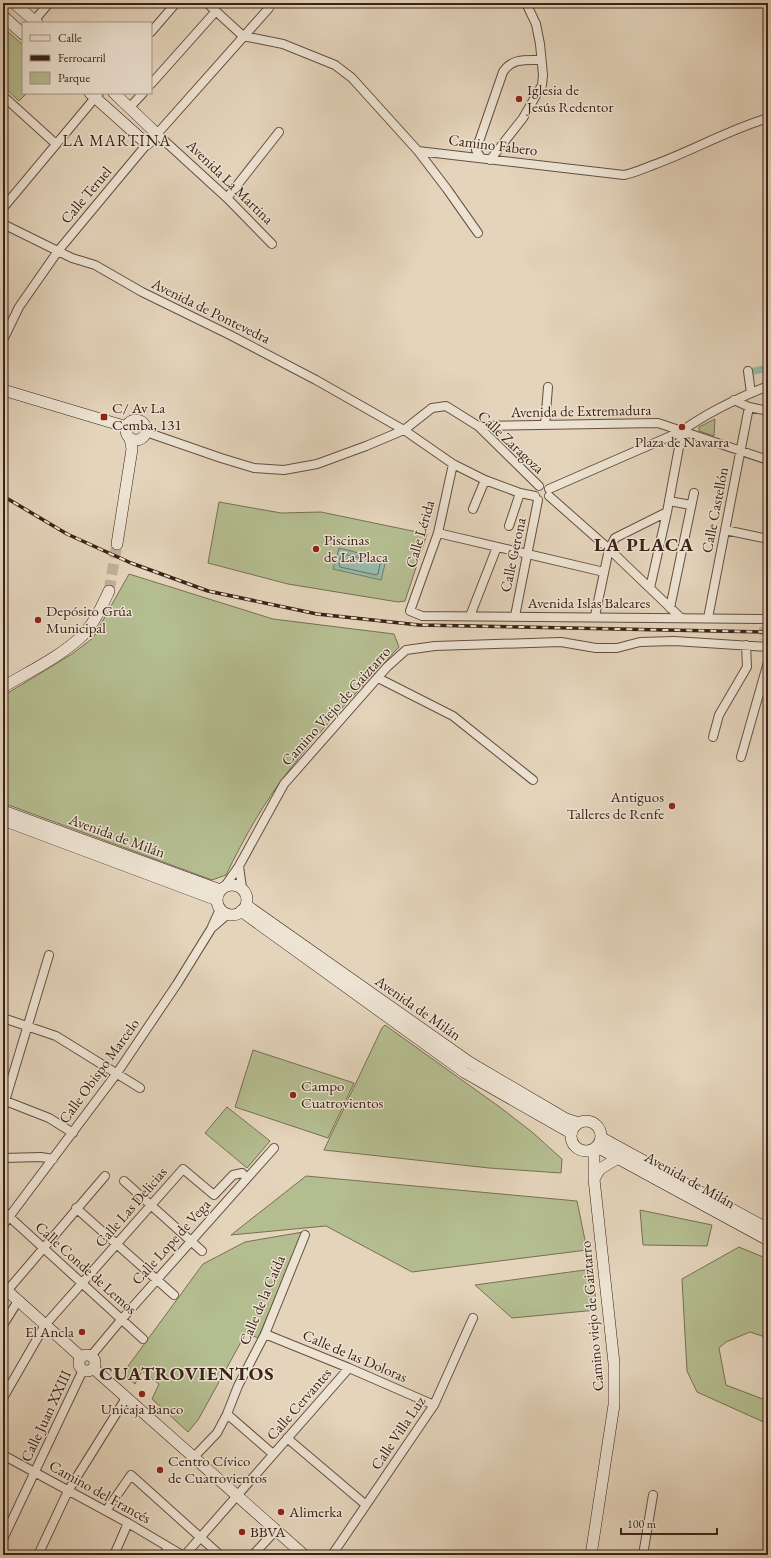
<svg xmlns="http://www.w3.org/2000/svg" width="771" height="1558" font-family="'EB Garamond',serif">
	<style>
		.green { fill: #b4bd90; stroke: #786f53 }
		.water { fill: #97b9aa; stroke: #737c6f }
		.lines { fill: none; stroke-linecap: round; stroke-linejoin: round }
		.shore { stroke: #6a6d60; stroke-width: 1 }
		.canal { stroke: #97b9aa; stroke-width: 7 }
		.street-tunnel { stroke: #c2b09a; stroke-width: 8; stroke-dasharray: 8 4; stroke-linecap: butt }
		.secondary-tunnel { stroke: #c2b09a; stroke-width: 11; stroke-dasharray: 11 5.5; stroke-linecap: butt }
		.street-casing { stroke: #664e3f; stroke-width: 10 }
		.secondary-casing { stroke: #3c2116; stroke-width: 12 }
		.street { stroke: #ede3d3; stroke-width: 8 }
		.secondary { stroke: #ede3d3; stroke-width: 11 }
		.rail-casing { stroke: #3c2116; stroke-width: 3.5 }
		.rail { stroke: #ede3d3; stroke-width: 2; stroke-dasharray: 6; stroke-linecap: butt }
		.poi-dot { fill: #8f2418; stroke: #ede3d3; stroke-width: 1.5 }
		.labels { text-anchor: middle; stroke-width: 3; stroke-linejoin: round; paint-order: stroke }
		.poi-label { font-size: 15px; fill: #3c2116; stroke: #ede3d3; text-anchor: start }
		.street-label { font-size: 15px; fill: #3c2116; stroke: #ede3d3 }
		.neighbourhood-label { font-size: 16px; letter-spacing: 1px; fill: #3c2116; stroke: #ede3d3 }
		.district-label { font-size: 19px; font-weight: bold; letter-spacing: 1px; fill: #3c2116; stroke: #ede3d3 }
	</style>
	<rect width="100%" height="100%" fill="#e4d4bb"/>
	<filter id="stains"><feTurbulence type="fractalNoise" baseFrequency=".005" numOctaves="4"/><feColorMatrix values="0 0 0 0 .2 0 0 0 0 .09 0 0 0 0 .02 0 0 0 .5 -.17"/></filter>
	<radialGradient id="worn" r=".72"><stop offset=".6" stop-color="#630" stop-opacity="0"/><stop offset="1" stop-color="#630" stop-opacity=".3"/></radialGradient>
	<!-- green -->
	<path class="green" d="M4,28L23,45V93H27L19,101L3,86V29Z
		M715,419L714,436L699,431V427Z
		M219,502L281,513L321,512L427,534L405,601L398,602L288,584L208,563Z
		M129,574L273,619L394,634L399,647C362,687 323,726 290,769C264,802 244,838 226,875L212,880L3,803V696L72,654L93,638Z
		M385,1025L501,1108L532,1132L562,1159L561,1173L489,1168L324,1150L382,1028Z
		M253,1050L354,1083L328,1138L235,1107Z
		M227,1107L270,1141L247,1168L205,1133Z
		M306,1176L577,1201L587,1250L412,1272L326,1226L231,1235Z
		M640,1210L712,1225L707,1246L643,1245Z
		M303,1232L258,1338L246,1333L198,1420L188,1432L152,1399L159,1384L142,1371L135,1384L123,1373L203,1264L245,1242Z
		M739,1247L768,1259V1338L750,1332L726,1342L719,1348L726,1385L768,1401V1424L697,1392L687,1371L682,1279Z
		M592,1269L597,1310L512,1318L475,1285Z"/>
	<!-- water -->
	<path class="water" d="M339,548L386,560L381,580L333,569Z"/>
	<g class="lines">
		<!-- shore -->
		<path class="shore" d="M343,554L379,562L380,564L378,574L376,575L340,567C338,564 340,555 343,554Z"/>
		<!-- canal -->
		<path class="canal" d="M754,371L768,368"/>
		<!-- street-tunnel -->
		<path class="street-tunnel" d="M763,627L764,640"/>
		<!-- secondary-tunnel -->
		<path class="secondary-tunnel" d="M109,591L117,544"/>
		<!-- street casing -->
		<g class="street-casing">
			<path id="street" d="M207,3L243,36L283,44L335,65L352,78L418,151L624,175C634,173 643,169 653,165C692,151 728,130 768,118
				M269,8L157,134L227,198L272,244
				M34,21L49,3
				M151,32L176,3
				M151,84L216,11
				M3,96L56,144
				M130,107L143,93
				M418,151L447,189L478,233
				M481,158L476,150L503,72C512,58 526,60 541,60
				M490,160L523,118L542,85L543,75L540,44L536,24L526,3
				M227,198L279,132
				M3,208L99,93
				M3,224L72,258L95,265L142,292L230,335L316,380L404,430L453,464L485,480L520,493L535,496
				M3,340L19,307L58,251L147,144
				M748,371L751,393
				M734,400L749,407L768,411
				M545,425L548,387
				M478,426L658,423L768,460
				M146,432L221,458L254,468L284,470L317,464L366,446L404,430L432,408L446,406L478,426L539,486
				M453,464L438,533L410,611L422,616L768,619
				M549,489L682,431C708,412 738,398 768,386
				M549,496L609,549L681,618
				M669,501L691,505
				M473,509L485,480
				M509,526L520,493
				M725,530L768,539
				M438,533L604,572
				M650,588L667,512L682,431
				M670,608L694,493
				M470,616L497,547
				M515,616L538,500
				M595,616L609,549L615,538L667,512
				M708,618L749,407
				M378,678L453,716L533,780
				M713,737L719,715L747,667L746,645
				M741,757L768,662
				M239,866L242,888
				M225,886L239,866L284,784L387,667L406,650L435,646L561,642L596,648H617L640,642L674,641L768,647
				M213,927L228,914
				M3,1018L56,1036L140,1088
				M3,1100L49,1118L73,1133
				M5,1101L49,955
				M3,1158L41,1157L53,1159
				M124,1181L202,1251
				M76,1208L174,1295
				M3,1211L143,1339
				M3,1225L117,1073L177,984L211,929L220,909
				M7,1291L105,1176
				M3,1325L18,1301
				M265,1334L349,1368L434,1405
				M91,1356L121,1320L274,1148
				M3,1398L45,1325L183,1169L214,1195L233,1175L242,1173L247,1178
				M227,1414L273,1454
				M287,1438L366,1505
				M3,1455L128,1523L182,1555
				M194,1457L217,1433L227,1414L238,1386L265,1334L305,1235
				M106,1511L131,1475L220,1555
				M3,1539L83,1370
				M38,1555L68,1491L126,1398
				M114,1555L128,1523
				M164,1555L168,1547
				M185,1555L349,1368
				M253,1555L276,1530
				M332,1555L434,1405L473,1318
				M643,1555L653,1495"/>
		</g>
		<!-- secondary casing -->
		<g class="secondary-casing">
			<path id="secondary" d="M14,3L37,23
				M3,16L23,34
				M90,93L147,144L157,134L114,93
				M3,390L127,427
				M126 430a10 10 0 1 1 20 0a10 10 0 1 1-20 0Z
				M117,544L132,449L130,438
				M3,687C30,671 60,657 83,635C95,622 102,606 109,591
				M3,811L220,890
				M3,820L217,900
				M217 900a15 15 0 1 1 30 0a15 15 0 1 1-30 0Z
				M246,905L469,1062L566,1119L579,1123
				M241,911L464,1072L571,1133
				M571 1136a15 15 0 1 1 30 0a15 15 0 1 1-30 0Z
				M602,1138L768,1229
				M597,1147L768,1240
				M594,1179L600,1169L618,1158
				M3,1287L81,1357
				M79 1363a8 8 0 1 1 16 0a8 8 0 1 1-16 0Z
				M93,1368L304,1555
				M591,1555L614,1405V1363L594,1179V1149"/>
		</g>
		<!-- street -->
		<use href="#street" class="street"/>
		<!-- secondary -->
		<use href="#secondary" class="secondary"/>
		<!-- rail casing -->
		<g class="rail-casing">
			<path id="rail" d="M3,496L67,534L131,563L208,591L317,614L419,625L768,632"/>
		</g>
		<!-- rail -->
		<use href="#rail" class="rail"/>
	</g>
	<!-- markers -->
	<g class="poi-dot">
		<circle cx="519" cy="99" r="4"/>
		<rect x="100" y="413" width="8" height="8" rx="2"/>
		<circle cx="682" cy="427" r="4"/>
		<circle cx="316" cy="549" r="4"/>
		<circle cx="38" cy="620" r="4"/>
		<circle cx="672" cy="806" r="4"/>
		<circle cx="293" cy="1095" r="4"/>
		<circle cx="82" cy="1332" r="4"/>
		<circle cx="142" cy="1394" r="4"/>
		<circle cx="160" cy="1470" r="4"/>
		<circle cx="281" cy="1512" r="4"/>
		<circle cx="242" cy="1532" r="4"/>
	</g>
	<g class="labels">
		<!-- poi labels -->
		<g class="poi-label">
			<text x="527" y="95">Iglesia de<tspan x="527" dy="17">Jesús Redentor</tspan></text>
			<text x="112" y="413">C/ Av La<tspan x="112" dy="17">Cemba, 131</tspan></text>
			<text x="682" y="447" text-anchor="middle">Plaza de Navarra</text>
			<text x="324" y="545">Piscinas<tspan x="324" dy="17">de La Placa</tspan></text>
			<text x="46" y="616">Depósito Grúa<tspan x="46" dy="17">Municipal</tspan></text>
			<text x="664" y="802" text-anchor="end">Antiguos<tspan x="664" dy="17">Talleres de Renfe</tspan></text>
			<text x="301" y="1091">Campo<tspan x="301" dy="17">Cuatrovientos</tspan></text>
			<text x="74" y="1337" text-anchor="end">El Ancla</text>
			<text x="142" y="1414" text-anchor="middle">Unicaja Banco</text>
			<text x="168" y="1466">Centro Cívico<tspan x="168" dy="17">de Cuatrovientos</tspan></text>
			<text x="289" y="1517">Alimerka</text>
			<text x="250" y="1537">BBVA</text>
		</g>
		<!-- street labels -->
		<g class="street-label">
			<text transform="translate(493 145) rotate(7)" y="5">Camino Fabero</text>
			<text transform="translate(230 182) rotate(44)" y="5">Avenida La Martina</text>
			<text transform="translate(86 195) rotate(-50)" y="5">Calle Teruel</text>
			<text transform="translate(211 311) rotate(26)" y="5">Avenida de Pontevedra</text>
			<text transform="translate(581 411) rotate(-1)" y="5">Avenida de Extremadura</text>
			<text transform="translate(511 442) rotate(43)" y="5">Calle Zaragoza</text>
			<text transform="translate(715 510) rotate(-79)" y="5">Calle Castellón</text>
			<text transform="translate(420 534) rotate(-74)" y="5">Calle Lérida</text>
			<text transform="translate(513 555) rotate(-78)" y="5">Calle Gerona</text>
			<text x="589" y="608">Avenida Islas Baleares</text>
			<text transform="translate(336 706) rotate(-48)" y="5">Camino Viejo de Gaiztarro</text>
			<text transform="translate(117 836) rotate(20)" y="5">Avenida de Milán</text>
			<text transform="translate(418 1008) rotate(35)" y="5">Avenida de Milán</text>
			<text transform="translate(99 1071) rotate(-54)" y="5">Calle Obispo Marcelo</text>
			<text transform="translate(690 1180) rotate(29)" y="5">Avenida de Milán</text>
			<text transform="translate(131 1207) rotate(-49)" y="5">Calle Las Delicias</text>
			<text transform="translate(171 1242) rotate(-48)" y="5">Calle Lope de Vega</text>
			<text transform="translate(86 1268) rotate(42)" y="5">Calle Conde de Lemos</text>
			<text transform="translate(262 1300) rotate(-67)" y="5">Calle de la Caída</text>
			<text transform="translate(592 1316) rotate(-95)" y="5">Camino viejo de Gaiztarro</text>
			<text transform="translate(355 1356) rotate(23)" y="5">Calle de las Doloras</text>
			<text transform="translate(299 1404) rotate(-49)" y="5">Calle Cervantes</text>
			<text transform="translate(46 1416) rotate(-65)" y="5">Calle Juan XXIII</text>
			<text transform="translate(398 1433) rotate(-56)" y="5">Calle Villa Luz</text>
			<text transform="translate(100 1492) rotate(29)" y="5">Camino del Francés</text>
		</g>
		<!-- neighbourhood labels -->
		<g class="neighbourhood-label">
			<text x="117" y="146">LA MARTINA</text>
		</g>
		<!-- district labels -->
		<g class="district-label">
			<text x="644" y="551">LA PLACA</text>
			<text x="187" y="1380">CUATROVIENTOS</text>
		</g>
	</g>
	<!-- margin -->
	<rect width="771" height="1558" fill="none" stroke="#e4d4bb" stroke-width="16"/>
	<rect x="4" y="4" width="763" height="1550" fill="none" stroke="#3c2116" stroke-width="2"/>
	<rect x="8" y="8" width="755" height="1542" fill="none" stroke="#3c2116"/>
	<!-- legend -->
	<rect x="22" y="22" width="130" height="72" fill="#ede3d3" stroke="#a69587"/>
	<rect x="30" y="35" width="20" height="6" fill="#ede3d3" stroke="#a69587"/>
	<text x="58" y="42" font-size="12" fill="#3c2116">Calle</text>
	<rect x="30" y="55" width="20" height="6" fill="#3c2116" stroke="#a69587"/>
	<text x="58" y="62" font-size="12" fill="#3c2116">Ferrocarril</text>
	<rect x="30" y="72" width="20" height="12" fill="#b4bd90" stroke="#a69587"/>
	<text x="58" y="82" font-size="12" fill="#3c2116">Parque</text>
	<!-- scale -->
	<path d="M621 1528v6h96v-6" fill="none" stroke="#3c2116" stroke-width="2"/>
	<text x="627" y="1528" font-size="12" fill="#3c2116" stroke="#ede3d3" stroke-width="3" paint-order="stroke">100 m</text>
	<rect width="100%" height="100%" filter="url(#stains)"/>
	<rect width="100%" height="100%" fill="url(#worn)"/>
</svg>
